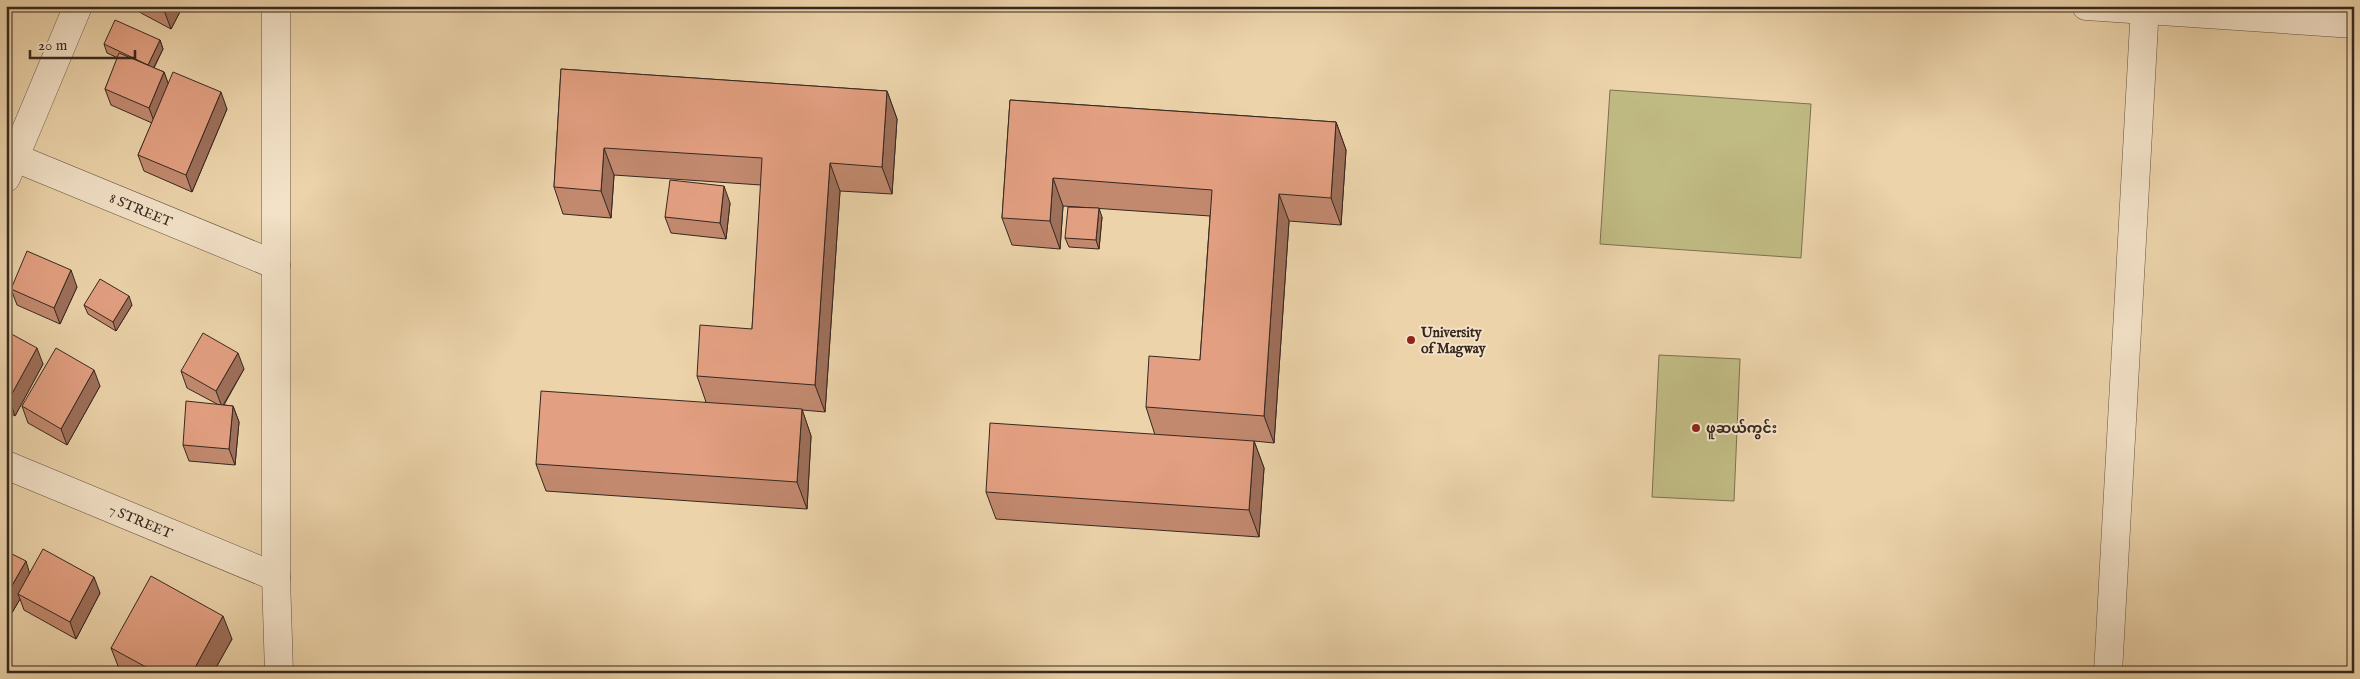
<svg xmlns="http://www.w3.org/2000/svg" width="2360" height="679" font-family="'IM FELL English','Noto Sans Myanmar',serif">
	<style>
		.green { fill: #c0ba83; stroke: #7c7151 }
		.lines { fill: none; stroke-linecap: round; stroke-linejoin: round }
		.minor-casing { stroke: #645342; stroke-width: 29 }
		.minor { stroke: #f3e2c8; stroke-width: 28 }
		.wall { fill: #c2896f; stroke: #37281f }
		.shaded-wall { fill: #9e6f5a; stroke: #37281f }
		.building { fill: #e29f81; stroke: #37281f }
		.poi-dot { fill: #8f2418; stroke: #f3e2c8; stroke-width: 2 }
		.labels { text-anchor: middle; stroke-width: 4; stroke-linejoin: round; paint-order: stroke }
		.street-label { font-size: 14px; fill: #37281f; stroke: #f3e2c8 }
		.poi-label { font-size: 14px; font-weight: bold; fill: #37281f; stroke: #f3e2c8; text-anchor: start }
	</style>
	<rect width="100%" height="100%" fill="#ecd3aa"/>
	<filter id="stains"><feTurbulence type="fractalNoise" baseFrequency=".004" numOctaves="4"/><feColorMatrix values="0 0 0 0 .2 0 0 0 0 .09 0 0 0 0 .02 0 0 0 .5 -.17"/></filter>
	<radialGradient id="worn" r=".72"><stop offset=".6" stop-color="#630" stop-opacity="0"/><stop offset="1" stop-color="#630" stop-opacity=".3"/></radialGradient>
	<!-- green -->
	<path class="green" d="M1610,90L1811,104L1801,258L1600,244Z
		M1659,355L1740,359L1734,501L1652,497Z"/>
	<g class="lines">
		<!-- minor casing -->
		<g class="minor-casing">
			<g id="minor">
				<path d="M276,6V577L279,673"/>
				<path d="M2086,6L2354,24"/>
				<path id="s1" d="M6,154L276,265"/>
				<path d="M6,178L78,6"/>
				<path id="s2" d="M6,465L276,577"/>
				<path d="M2108,673L2145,6"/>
			</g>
		</g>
		<!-- minor -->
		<use href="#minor" class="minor"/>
	</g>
	<!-- wall -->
	<path class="wall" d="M128,6H183L171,29Z
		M160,40L163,49L154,68L164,72L168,84L227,109L192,192L144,171L138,155L152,123L111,105L105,89L118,58L107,53L104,44Z
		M561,69L887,91L897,119L892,194L840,191L825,412L802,410L811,436L807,509L546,491L536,464L706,402L697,376L752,329L761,185L614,175L611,218L563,214L554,187Z
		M1010,100L1336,122L1346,150L1341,225L1289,221L1274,443L1254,441L1264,468L1259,537L996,519L986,492L1155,435L1146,407L1200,360L1210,216L1063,206L1060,249L1012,245L1002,218Z
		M730,203L726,239L671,233L665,217Z
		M1102,217L1099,249L1069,247L1065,238Z
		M77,287L60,324L17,305L11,289Z
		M84,305H132L116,331L88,314Z
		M6,331L43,364L15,416L6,411Z
		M244,369L224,405L233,406L239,422L235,465L189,461L183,445L217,404L187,388L181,371Z
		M100,386L67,445L28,423L22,406Z
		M6,551L30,573L100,593L76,639L24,610L20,599L6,623Z
		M232,639L213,673H124L120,671L111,648Z"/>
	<!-- shaded-wall -->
	<path class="shaded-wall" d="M168,6H183L171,29L165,13Z
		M6,40L10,50L6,57Z
		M160,40L163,49L151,73L148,65Z
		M164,72L170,88L155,124L149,108Z
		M887,91L897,119L892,194L882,167Z
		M221,92L227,109L192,192L186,175Z
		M1336,122L1346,150L1341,225L1331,198Z
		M604,148L614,175L611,218L601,191Z
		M830,163L840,191L825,412L815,385Z
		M1053,178L1063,206L1060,249L1050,221Z
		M724,186L730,203L726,239L720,223Z
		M1279,194L1289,221L1274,443L1264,416Z
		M1099,208L1102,217L1099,249L1096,240Z
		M71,270L77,287L60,324L54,308Z
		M129,296L132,305L116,331L113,322Z
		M37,348L43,364L15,416L9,399Z
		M238,353L244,369L222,407L216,391Z
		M94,370L100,386L67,445L61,429Z
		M233,406L239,422L235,465L229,449Z
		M802,409L811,436L807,509L797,482Z
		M1254,441L1264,468L1259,537L1249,510Z
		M26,561L31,578L18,594L20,599L6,623V596Z
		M94,577L100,593L76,639L70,622Z
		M223,616L232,639L213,673H192Z"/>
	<!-- building -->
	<path class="building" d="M152,6H168L165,13Z
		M115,20L160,40L148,65L104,44Z
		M119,53L164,72L149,108L105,89Z
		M561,69L887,91L882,167L830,163L815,385L697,376L700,325L752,329L762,158L604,148L601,191L554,187Z
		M173,72L221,92L186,175L138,155Z
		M1010,100L1336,122L1331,198L1279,194L1264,416L1146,407L1149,356L1200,360L1212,190L1053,178L1050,221L1002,218Z
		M670,180L724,186L720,223L665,217Z
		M1068,207L1099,208L1096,240L1065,238Z
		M27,251L71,270L54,308L11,289Z
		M100,279L129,296L113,322L84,305Z
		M6,331L37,348L9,399L6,398Z
		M203,333L238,353L216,391L181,371Z
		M56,348L94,370L61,429L22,406Z
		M541,391L802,409L797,482L536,464Z
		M186,401L233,406L229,449L183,445Z
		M990,423L1254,441L1249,510L986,492Z
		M43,549L94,577L70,622L18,594Z
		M6,551L26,561L6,596Z
		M151,576L223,616L192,673H157L111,648Z
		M29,669L37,673H27Z"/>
	<!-- markers -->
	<g class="poi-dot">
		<circle cx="1411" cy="340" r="5"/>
		<circle cx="1696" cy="428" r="5"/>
	</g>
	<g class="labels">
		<!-- street labels -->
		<g class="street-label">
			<text dy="5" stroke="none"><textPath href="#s1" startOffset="146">8 STREET</textPath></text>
			<text dy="5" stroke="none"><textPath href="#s2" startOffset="146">7 STREET</textPath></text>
		</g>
		<!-- poi labels -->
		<g class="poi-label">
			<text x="1421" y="337">University<tspan x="1421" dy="16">of Magway</tspan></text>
			<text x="1706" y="433">ဖူဆယ်ကွင်း</text>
		</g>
	</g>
	<!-- margin -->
	<rect width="2360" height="679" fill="none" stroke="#ecd3aa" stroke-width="25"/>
	<rect x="8" y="8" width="2345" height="664" fill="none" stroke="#37281f" stroke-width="2.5"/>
	<rect x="12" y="12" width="2335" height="654" fill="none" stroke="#37281f"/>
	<!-- scale -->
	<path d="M30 50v8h105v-8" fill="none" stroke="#37281f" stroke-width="2.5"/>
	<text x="38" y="50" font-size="15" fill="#37281f" stroke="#f3e2c8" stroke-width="4" paint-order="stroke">20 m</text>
	<rect width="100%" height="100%" filter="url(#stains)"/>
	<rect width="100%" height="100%" fill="url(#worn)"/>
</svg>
